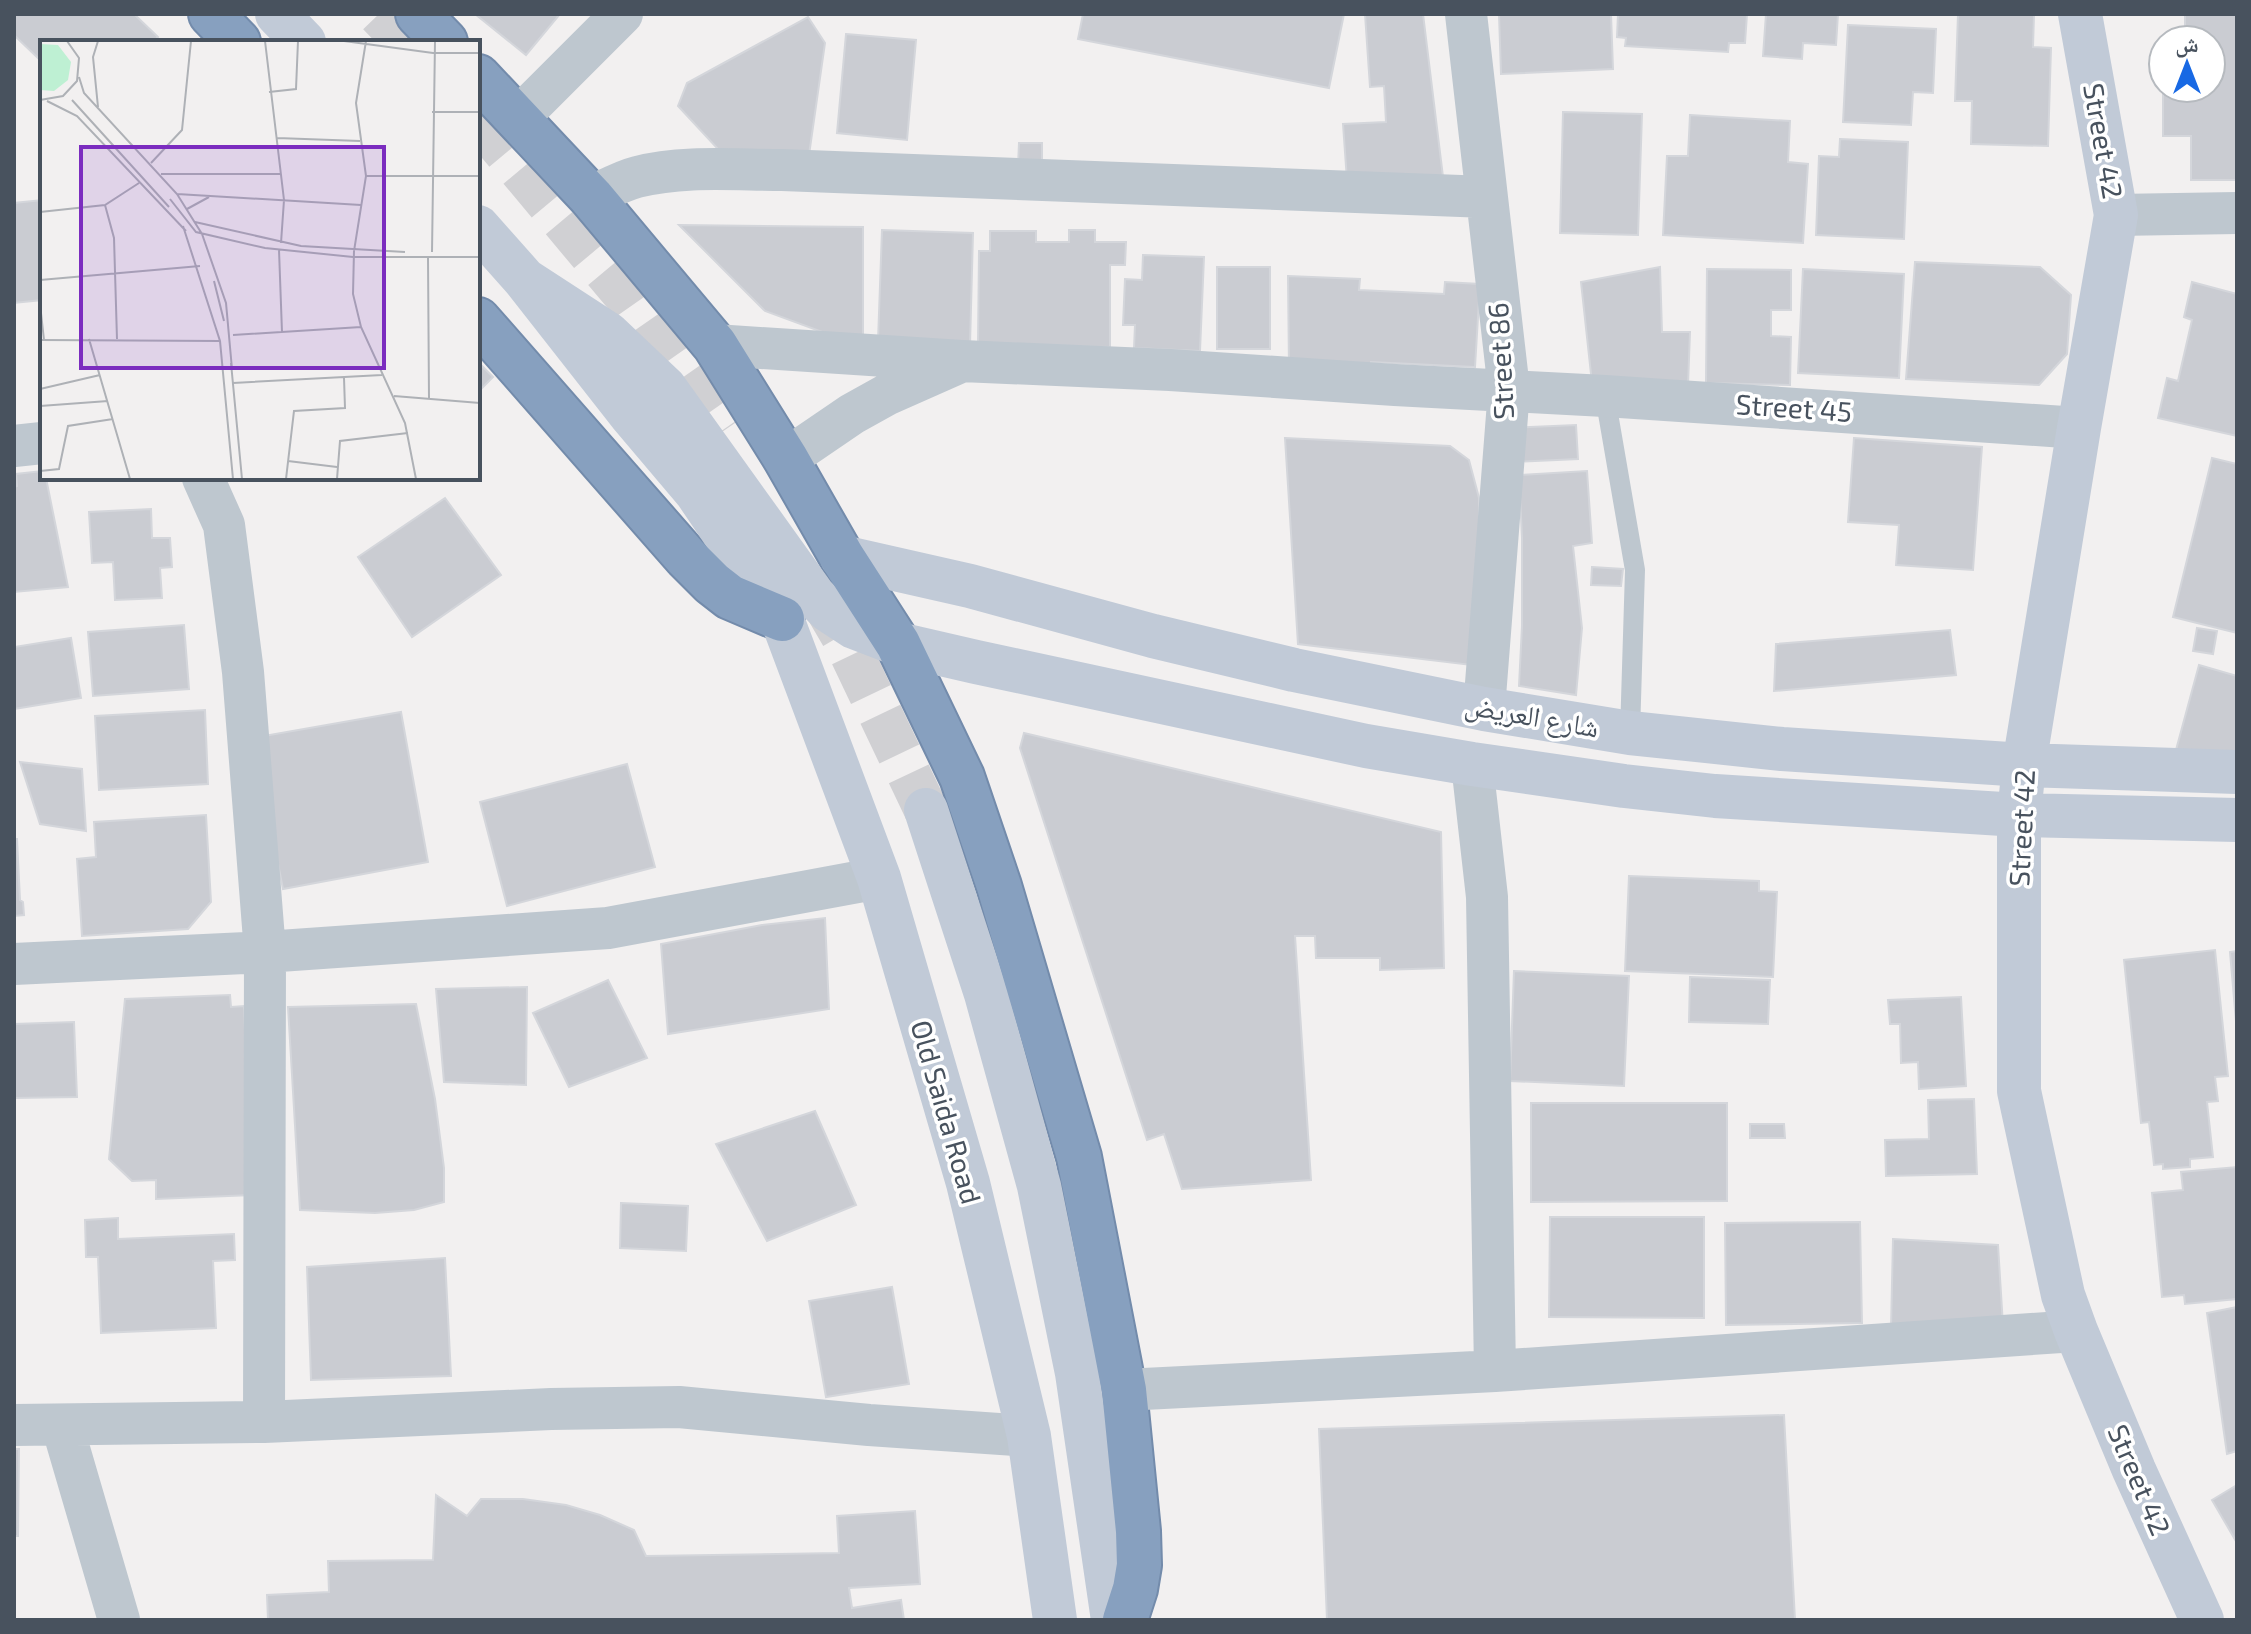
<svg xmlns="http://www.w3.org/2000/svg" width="2251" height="1634" font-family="'Exo 2','Noto Naskh Arabic',sans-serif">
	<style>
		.building { fill: #caccd2; stroke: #d4d6db; stroke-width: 2 }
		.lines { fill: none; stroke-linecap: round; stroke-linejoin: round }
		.secondary-tunnel { stroke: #d0d0d3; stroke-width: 44; stroke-dasharray: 44 22; stroke-linecap: butt }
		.highway-casing { stroke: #738bab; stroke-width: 48 }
		.lane { stroke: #bec7cf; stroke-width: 20 }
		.street { stroke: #bec7cf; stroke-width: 42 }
		.secondary { stroke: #c1cad7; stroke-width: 44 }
		.highway { stroke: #87a0bf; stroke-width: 44 }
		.labels { text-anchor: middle; stroke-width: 7; stroke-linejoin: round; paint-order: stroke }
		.street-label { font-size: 28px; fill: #48525e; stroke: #fff }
		.inset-road { fill: none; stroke: #aeb1b6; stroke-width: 2 }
		.view { fill: #7b2cbf; fill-opacity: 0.15; stroke: #7b2cbf; stroke-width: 4 }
		.inset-edge { fill: none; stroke: #48525e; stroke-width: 4 }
	</style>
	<rect width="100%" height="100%" fill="#f2f0f0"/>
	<!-- building -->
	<path class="building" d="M14,14H134L158,37L153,42H42V62L14,35Z
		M475,14H560L526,55Z
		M1083,14H1344L1329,88L1078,39Z
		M1365,14H1423L1444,185L1347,180L1343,124L1386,122L1384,86L1370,87Z
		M1499,14H1611L1613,69L1501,74Z
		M1618,14H1747L1745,43H1729L1728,52L1625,46L1626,38L1617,37Z
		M1766,14H1838L1836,45L1803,43L1802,59L1763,56Z
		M1958,14H2034L2033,47L2051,48L2048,146L1971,144L1972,101H1955Z
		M2185,14H2237V180H2191V136H2163V51V88H2211V40H2185Z
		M808,17L825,43L808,162H730L678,106L687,83Z
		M1848,25L1936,29L1933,93L1913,92L1911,125L1843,122Z
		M846,34L916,40L907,140L837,133Z
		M1563,112L1642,114L1638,235L1560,233Z
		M1690,115L1790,121L1788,162L1808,164L1803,243L1663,235L1667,156H1688Z
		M1840,139L1908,142L1904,239L1816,235L1819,156L1839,157Z
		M1019,143H1042V167L1018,166Z
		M42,200V300L14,303V203Z
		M679,225L863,227V347L765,311Z
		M882,230L973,233L970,345L878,341Z
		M1069,230H1095V242H1126L1125,265H1110V347L978,346L979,251H990V231H1036V242H1069Z
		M1143,255L1204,257L1200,351L1134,348L1135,325H1123L1125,279L1142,280Z
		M1915,262L2040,267L2071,295L2067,354L2039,385L1906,379Z
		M1217,267H1270V349H1217Z
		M1660,267L1662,332H1690L1688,385L1592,383L1581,282Z
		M1707,269L1791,270V310H1771V336L1791,337L1790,385L1706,383Z
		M1803,269L1904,274L1899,378L1798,373Z
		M1288,276L1360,279L1359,290L1444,294L1445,282L1480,284L1475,367L1371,362L1370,372L1289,369Z
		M2192,282L2237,294V436L2158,418L2167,378L2178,381L2192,320L2184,317Z
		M478,362L493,377L478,392Z
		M1576,425L1578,459L1510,462L1508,428Z
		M1285,438L1450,446L1469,460L1479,498V570L1471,665L1298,644Z
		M1854,438L1982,447L1973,570L1896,565L1899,525L1848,522Z
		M2212,458L2237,464V633L2173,617Z
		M42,471V478H46L68,587L14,592V487L17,486L16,474Z
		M1587,471L1592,543L1573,546L1582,628L1576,695L1519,686L1522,626V538L1519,475Z
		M445,498L501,575L412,637L358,557Z
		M151,509L152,538H170L172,567L160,568L162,598L115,600L113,562L92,563L89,512Z
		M1592,567L1623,569L1621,586L1591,585Z
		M184,625L189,689L93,696L88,632Z
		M2197,628L2217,631L2213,654L2193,651Z
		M1950,630L1956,675L1774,691L1776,644Z
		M71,638L81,698L14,709V647Z
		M2199,665L2237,676V759L2176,750Z
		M205,710L208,784L99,790L95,716Z
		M401,712L428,862L283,889L253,738Z
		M1024,733L1441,832L1444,968L1380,970V958H1316L1315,936H1295L1311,1180L1182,1189L1164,1134L1147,1140L1020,748Z
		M20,762L82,769L86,831L40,824Z
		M627,764L655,867L507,906L480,802Z
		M206,815L211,902L188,929L82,936L77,859L96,857L94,822Z
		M14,839H17L20,900L23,902L24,915L14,916Z
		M1629,876L1759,881V891L1777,892L1773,977L1625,971Z
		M825,918L829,1009L668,1034L661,944L762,925Z
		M2215,950L2228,1076L2215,1077L2218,1101L2207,1102L2213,1157L2190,1159V1167L2163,1169V1164L2154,1165L2149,1122L2141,1123L2124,960Z
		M2237,951V1033L2230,952Z
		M1514,971L1629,976L1624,1086L1510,1081Z
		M1690,977L1770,980L1768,1024L1689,1022Z
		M608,980L647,1058L569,1087L533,1013Z
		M527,987L526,1085L444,1082L436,989Z
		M230,995L231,1007L244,1006L252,1195L156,1199V1180L132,1181L109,1159L125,999Z
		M1961,997L1966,1086L1919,1089L1918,1062L1901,1063L1900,1024H1890L1888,1000Z
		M416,1004L435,1099L444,1168V1202L414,1210L375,1213L300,1210L288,1007Z
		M74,1022L77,1097L14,1098V1024Z
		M1974,1099L1977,1174L1886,1176L1885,1140L1929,1139L1928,1100Z
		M1531,1103H1727V1201L1531,1202Z
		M815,1111L856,1205L767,1241L716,1144Z
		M1750,1124H1784L1785,1138H1750Z
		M2237,1167V1299L2185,1304L2184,1295L2162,1297L2152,1193L2183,1190L2181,1172Z
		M621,1203L688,1206L686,1251L620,1248Z
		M1550,1217H1704V1318L1549,1317Z
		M118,1218V1239L234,1234L235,1260L213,1261L216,1328L101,1333L98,1257H86L85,1220Z
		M1860,1222L1862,1323L1726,1325L1725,1223Z
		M1893,1239L1998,1245L2003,1326L1891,1328Z
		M445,1258L451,1376L311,1380L307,1267Z
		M892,1287L909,1384L826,1397L809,1301Z
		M2237,1307V1451L2227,1454L2207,1313Z
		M1784,1415L1795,1620H1327L1319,1429Z
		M14,1449H19L18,1536H14Z
		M2237,1485V1543L2212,1500Z
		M436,1495L467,1516L481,1499H523L566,1505L600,1515L634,1530L646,1556L839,1553L837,1516L915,1511L920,1584L849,1588L852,1608L901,1600L904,1620H268L267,1595L329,1592L328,1561L433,1560Z"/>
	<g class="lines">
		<!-- secondary-tunnel -->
		<path class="secondary-tunnel" d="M379,14L406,42
			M478,119L632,303L722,432
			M820,597L844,638L926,810"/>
		<!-- highway casing -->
		<g class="highway-casing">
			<path id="highway" d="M211,14L238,42
				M418,14L445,42
				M478,77L591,197L715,345L786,459L842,557L898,644L962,777L999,886L1079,1157L1124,1390L1138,1531L1139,1565L1135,1589L1125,1620
				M478,320L686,557L712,583L730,597L782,619"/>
		</g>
		<!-- lane -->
		<path class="lane" d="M1605,396L1635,570L1630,733"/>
		<!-- street -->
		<path class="street" d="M1466,14L1509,390L1484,709
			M517,119L622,14
			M591,197C606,190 621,181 637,177C683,165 735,170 782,170L1487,197
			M2116,215L2237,213
			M715,345L962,361L1170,370L1395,385L1605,396L2079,428
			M14,446L42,443
			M786,459L852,414L888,394L958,363
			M203,478L224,525L243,672L265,952L264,1422
			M1472,764L1487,897L1495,1371
			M14,964L265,952L608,928L879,878
			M1124,1390L1495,1371L2076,1331
			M14,1425L264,1422L551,1409L679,1407L869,1425L1029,1436
			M62,1425L119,1620"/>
		<!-- secondary -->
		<path class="secondary" d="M277,14L304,42
			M2080,14L2116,215L2079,428L2024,765L2019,815V1091L2063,1295L2076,1331L2134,1470L2202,1620
			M478,227L525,280L630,414L696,492L782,619L879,878L968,1183L1029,1436L1055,1620
			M525,280L608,334L665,388L814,596L828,610L854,627L898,644L976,662L1366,746L1472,764L1624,786L1715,796L2019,815L2237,820
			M842,557L970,586L1153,636L1294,670L1484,709L1630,733L1782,749L2024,765L2237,772
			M926,810L986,994L1039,1186L1077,1373L1113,1620"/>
		<!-- highway -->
		<use href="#highway" class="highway"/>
	</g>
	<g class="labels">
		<!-- street labels -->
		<g class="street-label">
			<text transform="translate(2103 141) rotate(80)" y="10">Street 42</text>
			<text transform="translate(1501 361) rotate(-93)" y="10">Street 86</text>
			<text transform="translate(1794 408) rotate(4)" y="10">Street 45</text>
			<text transform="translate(1532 716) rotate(10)" y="10">شارع العريض</text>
			<text transform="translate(2022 828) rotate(-87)" y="10">Street 42</text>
			<text transform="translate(946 1112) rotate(74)" y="10">Old Saida Road</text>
			<text transform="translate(2139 1480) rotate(67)" y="10">Street 42</text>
		</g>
	</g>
	<!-- overview -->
	<g transform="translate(40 40)">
		<rect width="440" height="440" fill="#f2f0f0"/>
		<path d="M0,4L18,5L31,22L28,40L14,51L0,50Z" fill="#bef0d3"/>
		<path class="inset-road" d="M58,1L53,17L58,67M225,1L244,160L241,203M304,1L393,13H440M326,1L316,63L326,136L314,211L313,254L321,287L365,383L376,439M39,37L44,53L137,154L162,194L186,263L192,329M229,52L256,49L258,1M0,60L23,56L37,41L39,18L27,1M32,60L129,167M7,61L37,76L146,191M392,72H440M237,98L320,101M111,123L142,90L151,1M121,134H241M326,136H440M137,154L321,165M130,159L156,192L225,208L313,217H440M65,165L74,198L77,299M147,169L169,157M0,172L65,165L99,143M155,182L261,206L365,212M143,186L180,301L193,439M239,210L242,292M392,212L395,1M388,218L389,359M0,240L160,226M174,241L184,281M0,264L4,300M193,295L321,287M49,299L90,439M0,300L180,301M191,323L202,439M193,343L342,335M0,349L60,335M354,356L440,363M0,366L68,361M248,421L297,427M0,431L19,429L28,386L73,379M246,439L254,371L305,368L304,338M297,439L300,401L368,393"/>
		<path class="view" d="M41,107H344V328H41Z"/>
		<rect width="440" height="440" class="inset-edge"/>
	</g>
	<!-- border -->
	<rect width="2251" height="1634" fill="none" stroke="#48525e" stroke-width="32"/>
	<!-- north arrow -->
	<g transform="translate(2187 64)"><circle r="38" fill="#ffffff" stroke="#b6babf" stroke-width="2"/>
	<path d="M0-6L14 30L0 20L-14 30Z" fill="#1869e4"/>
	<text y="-12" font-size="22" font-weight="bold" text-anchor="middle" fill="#48525e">ش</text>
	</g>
</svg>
